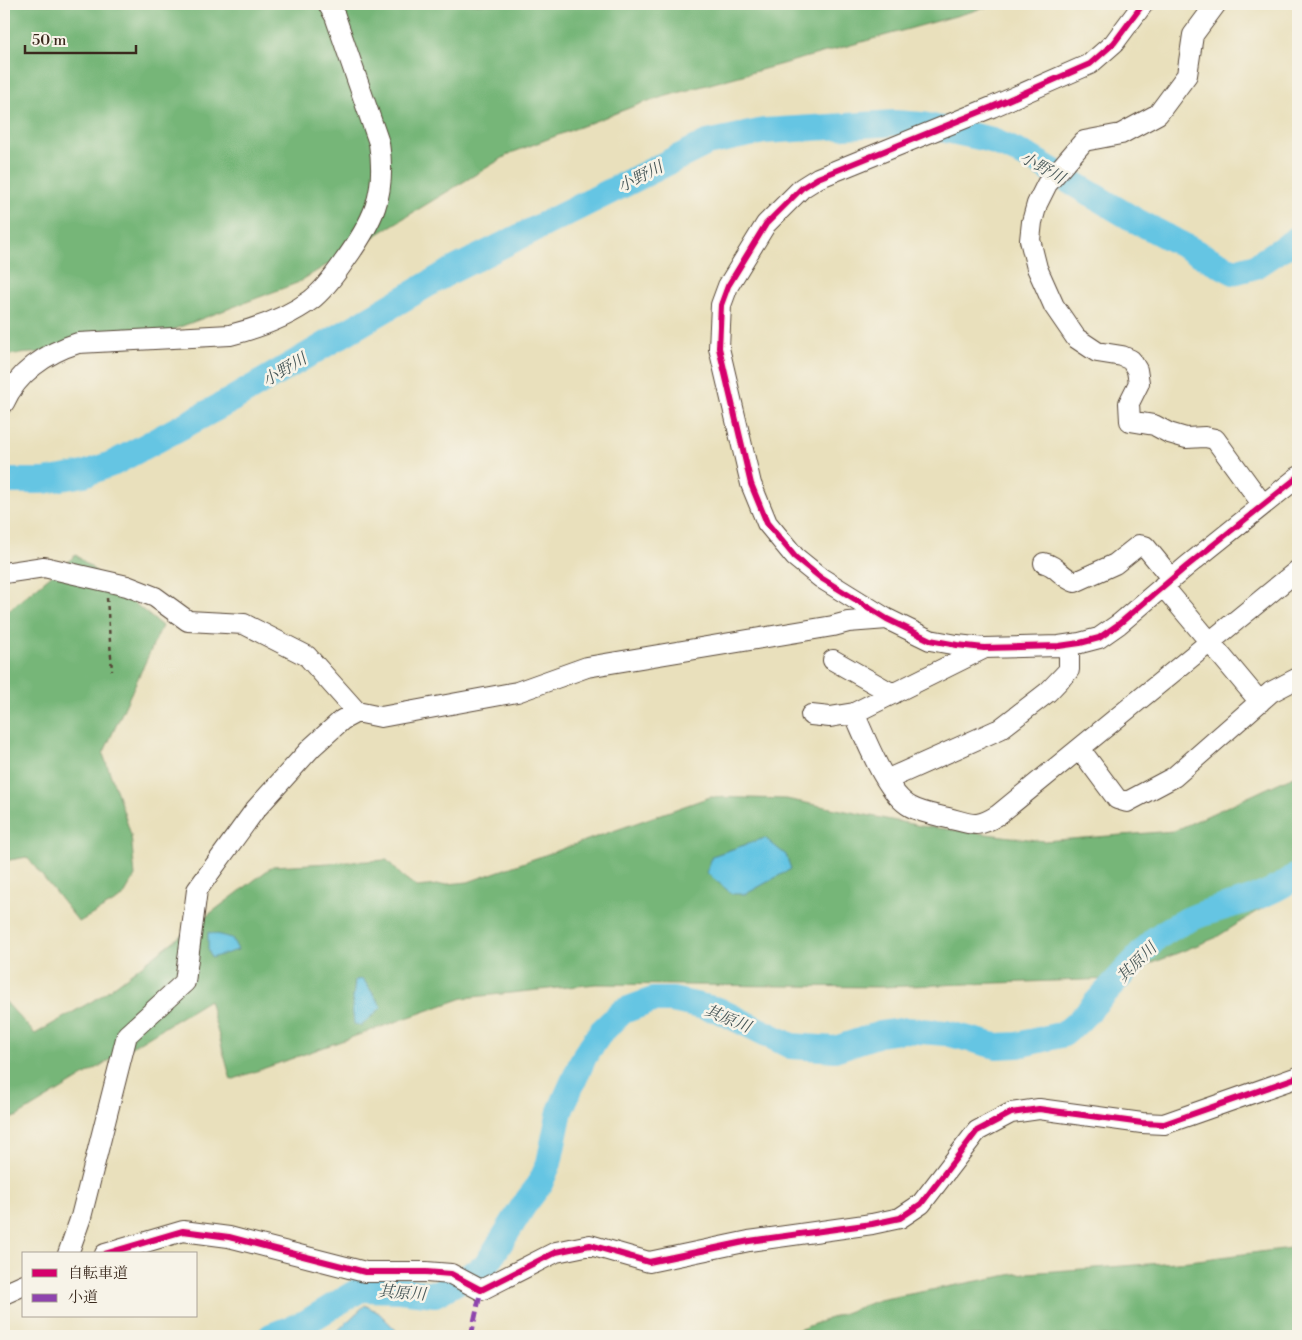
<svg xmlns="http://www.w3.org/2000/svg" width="1302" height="1340" font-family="'Libre Bodoni','Noto Serif JP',serif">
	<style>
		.forest { fill: #76b678; stroke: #58704b }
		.water { fill: #65c5e3; stroke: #507880 }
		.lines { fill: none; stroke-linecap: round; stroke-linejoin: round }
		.river { stroke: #65c5e3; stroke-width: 26 }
		.minor-casing { stroke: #554536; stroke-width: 22 }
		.path { stroke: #554536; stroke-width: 2.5; stroke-dasharray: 4 4; stroke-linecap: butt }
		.minor { stroke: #fff; stroke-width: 20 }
		.quiet { stroke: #8e44ad; stroke-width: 5; stroke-dasharray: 10 5; stroke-linecap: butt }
		.cycleway-casing { stroke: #f7f3e8; stroke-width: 9 }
		.cycleway { stroke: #d6006c; stroke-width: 6 }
		.labels { text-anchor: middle; stroke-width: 5; stroke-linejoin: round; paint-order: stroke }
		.water-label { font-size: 16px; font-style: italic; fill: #485859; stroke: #f7f3e8 }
	</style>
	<rect width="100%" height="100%" fill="#f7f3e8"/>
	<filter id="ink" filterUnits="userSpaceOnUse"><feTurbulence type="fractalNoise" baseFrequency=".02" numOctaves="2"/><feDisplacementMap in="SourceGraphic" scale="10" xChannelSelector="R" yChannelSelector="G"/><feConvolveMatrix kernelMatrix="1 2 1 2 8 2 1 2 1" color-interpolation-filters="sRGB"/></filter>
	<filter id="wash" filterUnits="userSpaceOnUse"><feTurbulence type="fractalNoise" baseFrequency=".0096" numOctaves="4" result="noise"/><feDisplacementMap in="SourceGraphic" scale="20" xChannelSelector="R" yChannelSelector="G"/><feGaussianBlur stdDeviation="1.12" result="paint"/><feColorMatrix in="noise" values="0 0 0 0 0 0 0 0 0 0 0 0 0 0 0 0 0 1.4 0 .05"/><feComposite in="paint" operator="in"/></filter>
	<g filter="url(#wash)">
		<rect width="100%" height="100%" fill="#e9e0bc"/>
		<!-- forest -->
		<path class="forest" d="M4,4H999L645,102L511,153L297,283L129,346L4,355Z
			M76,555L162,626L103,754L118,795L131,835L135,876L123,897L79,922L27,857L4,861V614Z
			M1298,774V886L1215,938L1113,979L879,987L596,984L463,998L231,1080L209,1000L16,1117L4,1120V1000L35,1034L101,996L273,866L387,860L402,876L417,887L468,882L710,797L786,799L921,826L1044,841L1174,831Z
			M1298,1247V1336H782L879,1300L1014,1274L1190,1261Z"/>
		<!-- water -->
		<path class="water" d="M765,838L786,855L791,869L746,894H732L707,873L712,856Z
			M208,932L232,938L238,950L211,958L208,949Z
			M363,979L382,1007L361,1026L354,1024L352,1007L355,980Z
			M365,1305L379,1313L402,1336H332Z"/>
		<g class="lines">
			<!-- river -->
			<path class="river" d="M4,481H44L84,474L114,463L226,403L449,272L707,143L764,131L895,123L923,125L988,139L1029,157L1133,219L1234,272L1256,266L1298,238
				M271,1336L305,1323L361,1289L399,1290L435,1294L485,1267L524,1205L540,1184L549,1163L560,1111L585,1055L601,1032L623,1011L653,1000H672L718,1010L791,1046L835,1049L880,1034L906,1030L946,1033L996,1046L1018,1045L1064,1034L1078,1022L1154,940C1168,929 1185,920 1202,914C1234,903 1272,897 1298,874"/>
		</g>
	</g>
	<g filter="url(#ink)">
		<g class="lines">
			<!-- minor casing -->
			<g class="minor-casing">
				<path id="minor" d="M1143,4L1114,43L1090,64L992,107L818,178L802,188L766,224L728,286L721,305L719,348L751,484L767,523L795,557L821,578L887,619L930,640L957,645L984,648L1059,646L1080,643L1099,638L1119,624L1187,566L1298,477
					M1216,4L1193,35L1187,75L1158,114L1121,134L1084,141L1047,184L1037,204L1032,222L1030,240L1037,268L1054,306L1076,338L1097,352L1122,356L1131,360L1137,370L1139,383L1129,403L1130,421L1154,425L1169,433L1186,438L1205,437L1215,439L1263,505
					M4,403C17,373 46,353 78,343L230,335C258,328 288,317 311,300C324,290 334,276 343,263C373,222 387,195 379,143L335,16L328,4
					M1044,563C1056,565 1062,578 1075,582L1115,564L1139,545L1145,546L1172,579
					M4,573L44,567L127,586L155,597L188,621L244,624L307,656L357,712L381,717L517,692L587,667L833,626L848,622L887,619
					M1163,586L1260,702
					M985,648L854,713C866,739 886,794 911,807C922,813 936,815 948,818C972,824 976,829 998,815L1298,570
					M833,660L893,694
					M811,715L830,717L854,713
					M1080,749L1117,799L1127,802L1174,777L1271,692L1298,678
					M886,780L1000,729L1048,692L1069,670V645
					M68,1254L81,1217L127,1035L185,982L197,890L255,810L312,747L342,720L357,712
					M105,1254L183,1231L229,1237L365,1272H426L451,1274L481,1290L556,1252L590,1245L649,1262L749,1241L872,1224L900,1218L921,1204L977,1131L1011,1113L1039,1109L1142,1123L1164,1124L1298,1077
					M4,1294L24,1285"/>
			</g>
			<!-- path -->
			<path class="path" d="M107,598L112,671"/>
			<!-- minor -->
			<use href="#minor" class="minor"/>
			<!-- quiet -->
			<path class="quiet" d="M471,1336L481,1290"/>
			<!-- cycleway casing -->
			<g class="cycleway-casing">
				<path id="cycleway" d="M1143,4L1114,43L1090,64L992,107L818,178L802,188L766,224L728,286L721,305L719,348L751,484L767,523L795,557L821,578L887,619L930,640L957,645L984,648L1059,646L1080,643L1099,638L1119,624L1187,566L1298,477
					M105,1254L183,1231L229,1237L365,1272H426L451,1274L481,1290L556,1252L590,1245L649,1262L749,1241L872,1224L900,1218L921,1204L977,1131L1011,1113L1039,1109L1142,1123L1164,1124L1298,1077"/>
			</g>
			<!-- cycleway -->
			<use href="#cycleway" class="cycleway"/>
		</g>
	</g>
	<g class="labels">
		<!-- water labels -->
		<g class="water-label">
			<text transform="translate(1043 167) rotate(29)" y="6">小野川</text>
			<text transform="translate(640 176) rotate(-27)" y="6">小野川</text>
			<text transform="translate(284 369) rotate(-31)" y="6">小野川</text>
			<text transform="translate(1136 962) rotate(-45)" y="6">其原川</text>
			<text transform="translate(728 1018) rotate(22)" y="6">其原川</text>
			<text transform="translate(402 1292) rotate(4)" y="6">其原川</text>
		</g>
	</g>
	<!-- margin -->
	<rect width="1302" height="1340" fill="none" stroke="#f7f3e8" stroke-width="20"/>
	<!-- legend -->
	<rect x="22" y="1252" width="175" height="65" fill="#f7f3e8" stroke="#aca397"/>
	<rect x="32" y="1269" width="25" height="8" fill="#d6006c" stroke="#aca397"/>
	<text x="68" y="1278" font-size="15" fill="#3b2a1e">自転車道</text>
	<rect x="32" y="1294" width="25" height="8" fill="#8e44ad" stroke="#aca397"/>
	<text x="68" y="1302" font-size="15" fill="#3b2a1e">小道</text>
	<!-- scale -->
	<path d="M25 45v8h111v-8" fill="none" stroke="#3b2a1e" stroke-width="2.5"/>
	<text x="32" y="45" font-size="15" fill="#3b2a1e" stroke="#f7f3e8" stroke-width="4" paint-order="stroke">50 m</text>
</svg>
